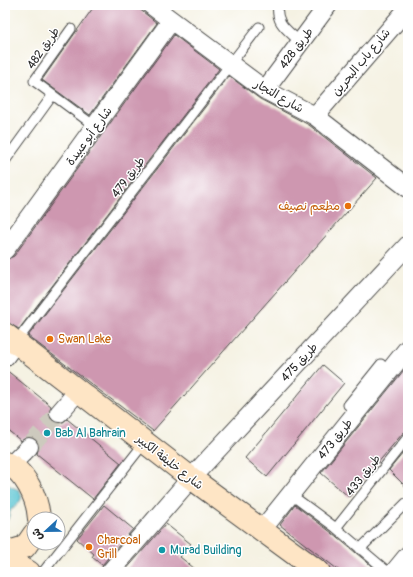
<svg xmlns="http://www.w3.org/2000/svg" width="413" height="577" font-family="Pangolin,'Playpen Sans Arabic',sans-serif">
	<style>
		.water { fill: #58c4d2; stroke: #42787e }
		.building { fill: #ce97b0 }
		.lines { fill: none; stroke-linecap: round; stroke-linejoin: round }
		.street-tunnel { stroke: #cdcabe; stroke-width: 18; stroke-dasharray: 18 9; stroke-linecap: butt }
		.lane-casing { stroke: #494947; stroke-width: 11 }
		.street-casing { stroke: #494947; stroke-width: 20 }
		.secondary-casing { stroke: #494947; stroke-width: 24 }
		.lane { stroke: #fff; stroke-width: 9 }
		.street { stroke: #fff; stroke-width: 18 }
		.secondary { stroke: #fee5c5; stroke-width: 22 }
		.food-dot { fill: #e8710a; stroke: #fff; stroke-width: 1.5 }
		.culture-dot { fill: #0f9aa8; stroke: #fff; stroke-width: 1.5 }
		.labels { text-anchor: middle; stroke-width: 3; stroke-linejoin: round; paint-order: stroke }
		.street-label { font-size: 12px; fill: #2b2b2b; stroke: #fff }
		.food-label { font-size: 12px; fill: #c56008; stroke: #fff; text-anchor: start }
		.culture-label { font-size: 12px; fill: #0d838f; stroke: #fff; text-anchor: start }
	</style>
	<rect width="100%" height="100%" fill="#fff"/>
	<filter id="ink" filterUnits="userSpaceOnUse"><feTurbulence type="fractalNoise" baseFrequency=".025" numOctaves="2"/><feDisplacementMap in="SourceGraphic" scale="8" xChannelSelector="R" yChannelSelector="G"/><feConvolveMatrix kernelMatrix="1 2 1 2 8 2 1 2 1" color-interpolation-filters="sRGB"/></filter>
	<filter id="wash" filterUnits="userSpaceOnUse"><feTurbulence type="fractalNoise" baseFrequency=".012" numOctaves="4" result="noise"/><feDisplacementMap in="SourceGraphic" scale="16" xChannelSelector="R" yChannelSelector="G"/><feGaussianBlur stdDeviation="0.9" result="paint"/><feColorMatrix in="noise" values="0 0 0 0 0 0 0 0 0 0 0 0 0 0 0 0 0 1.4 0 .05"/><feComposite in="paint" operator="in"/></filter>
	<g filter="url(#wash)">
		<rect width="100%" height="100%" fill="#f5f2e3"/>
		<!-- water -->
		<path class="water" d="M5,482L10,486L19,490C25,500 18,503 12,509C8,512 10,519 5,523Z"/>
		<g id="blocks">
			<!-- building -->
			<path class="building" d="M95,5H134L157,23L90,115L42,80Z
				M174,35L219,69L19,329L6,322L5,260L14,256Z
				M229,76L260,99L309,125L377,178L153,431L28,336Z
				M323,365L344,383L267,477L245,458Z
				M408,365V431L403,433L349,497L321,473Z
				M5,369L51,406L49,416L52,421L62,423L67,419L121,463L93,499L37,454L39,445L36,439L27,437L21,441L5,428Z
				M408,447V489L389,470Z
				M104,505L133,529L102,565L92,557L94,554L77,539Z
				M295,505L332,533L379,572H341L280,525Z
				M166,524L191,544L180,557L199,572H124Z"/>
		</g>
	</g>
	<g filter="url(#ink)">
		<use href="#blocks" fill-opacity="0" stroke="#494947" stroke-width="1"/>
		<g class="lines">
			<!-- street-tunnel -->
			<path class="street-tunnel" d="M29,447L59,413"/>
			<!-- lane casing -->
			<g class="lane-casing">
				<path id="lane" d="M278,5C275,24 288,30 300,42
					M71,29L34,81L96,127
					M5,161L52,96
					M16,342L259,27
					M348,405L381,364
					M290,494L336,528L388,572
					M336,528L408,437
					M360,549L406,503
					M43,572L145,442"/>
			</g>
			<!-- street casing -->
			<g class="street-casing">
				<path id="street" d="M151,5L265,90L315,116L408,188
					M265,90L328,5
					M315,116L408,8
					M5,250L171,21
					M5,357L16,342
					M59,413L78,391
					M11,465L29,447
					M261,531L408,348
					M110,572L191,478L408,245
					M394,572L408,555"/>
			</g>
			<!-- secondary casing -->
			<g class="secondary-casing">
				<path id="secondary" d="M5,334L191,478L319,572
					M5,463C25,470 38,499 39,519
					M5,553L25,547L34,534
					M5,558L29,572"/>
			</g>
			<!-- lane -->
			<use href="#lane" class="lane"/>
			<!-- street -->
			<use href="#street" class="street"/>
			<!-- secondary -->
			<use href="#secondary" class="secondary"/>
		</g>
	</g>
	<!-- markers -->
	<g class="food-dot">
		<circle cx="348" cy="206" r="4"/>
		<circle cx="50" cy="339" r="4"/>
		<circle cx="89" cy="547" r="4"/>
	</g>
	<g class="culture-dot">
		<circle cx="47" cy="433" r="4"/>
		<circle cx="162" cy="550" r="4"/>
	</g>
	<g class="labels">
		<!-- street labels -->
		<g class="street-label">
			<text transform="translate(43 48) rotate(-55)" y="4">طريق 482</text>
			<text transform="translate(296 48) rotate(-53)" y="4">طريق 428</text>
			<text transform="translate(361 62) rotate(-50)" y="4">شارع باب البحرين</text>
			<text transform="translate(279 96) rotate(30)" y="4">شارع التجار</text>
			<text transform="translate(89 136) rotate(-54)" y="4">شارع أبو عبيدة</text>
			<text transform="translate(128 177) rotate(-53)" y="4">طريق 479</text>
			<text transform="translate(299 362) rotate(-47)" y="4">طريق 475</text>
			<text transform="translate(335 439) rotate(-51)" y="4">طريق 473</text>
			<text transform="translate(170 462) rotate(38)" y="4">شارع خليفة الكبير</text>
			<text transform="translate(363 475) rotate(-52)" y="4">طريق 433</text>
		</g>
		<!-- food labels -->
		<g class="food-label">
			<text x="340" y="210" text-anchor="end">مطعم نصيف</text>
			<text x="58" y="343">Swan Lake</text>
			<text x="97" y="544">Charcoal<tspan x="97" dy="14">Grill</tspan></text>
		</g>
		<!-- culture labels -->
		<g class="culture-label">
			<text x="55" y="437">Bab Al Bahrain</text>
			<text x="170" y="554">Murad Building</text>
		</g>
	</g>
	<!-- margin -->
	<rect width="413" height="577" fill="none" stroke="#fff" stroke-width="20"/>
	<!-- north arrow -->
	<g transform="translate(46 531) rotate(248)"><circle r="19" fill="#ffffff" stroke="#aaaaaa"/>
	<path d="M0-3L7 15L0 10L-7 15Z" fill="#1f6fb2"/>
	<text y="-6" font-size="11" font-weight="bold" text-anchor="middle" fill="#2b2b2b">ش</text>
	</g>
</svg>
